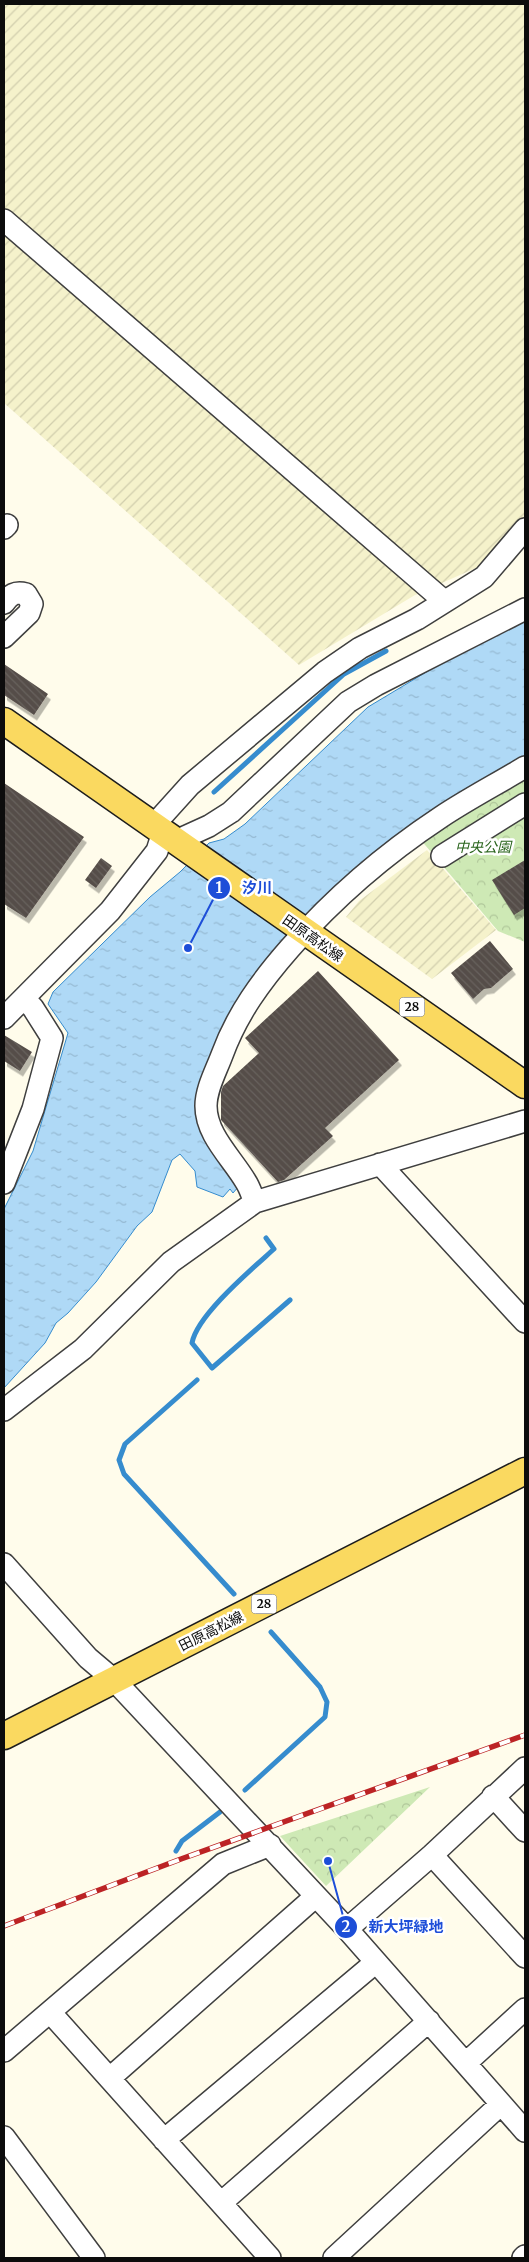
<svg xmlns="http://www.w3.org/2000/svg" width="529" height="2262" font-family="Merriweather,'Noto Sans JP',serif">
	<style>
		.farmland { fill: url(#farmland-furrows) }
		.park { fill: url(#park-crowns) }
		.water { fill: url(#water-ripples); stroke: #368cce }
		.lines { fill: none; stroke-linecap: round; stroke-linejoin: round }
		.stream { stroke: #368cce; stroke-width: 5 }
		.building { fill: url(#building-back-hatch); filter: url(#shadow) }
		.minor-casing { stroke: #3f3f3f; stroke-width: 24 }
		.major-casing { stroke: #1d1d1d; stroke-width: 29 }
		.minor { stroke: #fff; stroke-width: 21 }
		.major { stroke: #fad960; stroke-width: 26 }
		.rail-casing { stroke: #bc2325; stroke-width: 5.5 }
		.rail { stroke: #fff; stroke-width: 4; stroke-dasharray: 11; stroke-linecap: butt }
		.labels { text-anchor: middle; stroke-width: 5; stroke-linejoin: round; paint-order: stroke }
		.shield { fill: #fff; stroke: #555; stroke-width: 1 }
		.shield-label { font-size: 12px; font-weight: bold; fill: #0c0c0c }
		.park-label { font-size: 14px; font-style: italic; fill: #29641c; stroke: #fff }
		.street-label { font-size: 14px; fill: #0c0c0c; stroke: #fff }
		.leader { fill: none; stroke: #1d4ed8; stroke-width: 2 }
		.callout-dot { fill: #1d4ed8; stroke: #fff; stroke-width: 2 }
		.mark-label { font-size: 15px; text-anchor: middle; font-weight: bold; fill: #fff }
		.callout-label { font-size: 15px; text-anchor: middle; font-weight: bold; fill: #1d4ed8; stroke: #fff; stroke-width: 5; stroke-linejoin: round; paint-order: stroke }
	</style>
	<defs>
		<pattern id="farmland-furrows" width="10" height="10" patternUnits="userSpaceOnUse" patternTransform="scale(1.25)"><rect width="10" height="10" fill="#f5f2cb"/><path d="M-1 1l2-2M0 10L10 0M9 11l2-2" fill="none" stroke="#d1cead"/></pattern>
		<pattern id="park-crowns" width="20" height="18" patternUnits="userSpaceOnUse" patternTransform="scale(1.25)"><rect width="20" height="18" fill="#cee9b5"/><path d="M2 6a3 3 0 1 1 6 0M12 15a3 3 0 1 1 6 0" fill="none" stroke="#b0c79a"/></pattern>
		<pattern id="water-ripples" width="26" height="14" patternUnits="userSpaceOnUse" patternTransform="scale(1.25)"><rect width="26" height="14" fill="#afd9f6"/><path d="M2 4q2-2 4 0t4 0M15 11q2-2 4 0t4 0" fill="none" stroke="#95b9d2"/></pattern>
		<pattern id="building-back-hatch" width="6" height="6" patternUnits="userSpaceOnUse" patternTransform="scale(1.25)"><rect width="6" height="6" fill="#554d48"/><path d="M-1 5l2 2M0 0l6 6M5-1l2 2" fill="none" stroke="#68625e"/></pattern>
		<filter id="shadow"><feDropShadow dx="3" dy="5.5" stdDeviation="0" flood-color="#0004"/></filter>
	</defs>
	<rect width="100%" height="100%" fill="#fffceb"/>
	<!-- farmland -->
	<path class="farmland" d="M4,4H525V546L415,595L299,665L4,403Z
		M427,850L496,930L432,979L346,917L359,901Z"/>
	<!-- park -->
	<path class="park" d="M525,773V942L498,931L420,839Z
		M430,1787L326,1886L280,1836Z"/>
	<!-- water -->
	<path class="water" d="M525,621V761L354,876L204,1076L239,1186L233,1193L230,1189L223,1197L197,1187L195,1171L180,1154L172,1160L152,1212L137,1226L96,1282L68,1313L56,1323L45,1343L4,1388V1209L33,1151L68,1033L48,1004L53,992L150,897L180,872L209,843L224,839L245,824L368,707L453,656Z"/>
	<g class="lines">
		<!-- stream -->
		<path class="stream" d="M214,792L344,674L386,651
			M266,1238L274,1249C252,1269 197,1315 192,1343L212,1368L290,1300
			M197,1380L125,1444L119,1460L124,1474L234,1594
			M245,1790L325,1717L327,1702L320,1687L271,1632
			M176,1851L182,1841L220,1812"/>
	</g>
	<!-- building -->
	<path class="building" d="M4,664L48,694L34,715L4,695Z
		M4,783L84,837L26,918L4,904Z
		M101,858L112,866L96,888L85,880Z
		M525,860V908L514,915L492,880Z
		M490,941L513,969L491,988L484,989L473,999L451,973Z
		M318,971L399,1060L325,1128L333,1136L284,1180L278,1182L221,1120V1092L223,1086L259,1053L245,1038Z
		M4,1035L32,1052L20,1071L4,1061Z"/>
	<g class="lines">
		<!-- minor casing -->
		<g class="minor-casing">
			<path id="minor" d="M4,220L444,601
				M4,528L7,525
				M4,603C10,595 15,591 26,594L32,604L29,613L4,637
				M153,826L190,785L325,672L360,648L417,619L484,577L525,529
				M176,841L209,826L231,812L348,702L376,685L525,609
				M442,856L525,804
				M4,1018L110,911L157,851L163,832
				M380,1164L525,1322
				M4,1183L33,1109L52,1038L33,1008L24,998
				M255,1202C252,1196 250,1188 246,1182C232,1158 206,1135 206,1106C206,1089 216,1071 222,1055C237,1014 261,981 290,948C334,898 385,854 441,817C468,799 497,784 525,767
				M4,1410L83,1349L171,1262L255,1202L525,1121
				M4,1564L88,1658L114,1680L347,1929L525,2131
				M493,1796L525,1831
				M432,1855L525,1957
				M347,1929L432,1855L525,1768
				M50,2012L270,2258
				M4,2051L223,1864L270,1845
				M466,2063L525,2009
				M110,2078L316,1896
				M4,2137L94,2258
				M164,2140L376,1962
				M221,2203L429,2021
				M334,2258L501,2104
				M523,2258L525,2256"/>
		</g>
		<!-- major casing -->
		<g class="major-casing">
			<path id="major" d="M4,721L525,1085
				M4,1736L525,1471"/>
		</g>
		<!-- minor -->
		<use href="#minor" class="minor"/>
		<!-- major -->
		<use href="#major" class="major"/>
		<!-- rail casing -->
		<g class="rail-casing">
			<path id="rail" d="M4,1926L181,1859L525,1735"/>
		</g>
		<!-- rail -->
		<use href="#rail" class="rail"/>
	</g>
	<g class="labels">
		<!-- shield labels -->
		<g class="shield">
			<rect x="399.5" y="997.5" width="25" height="19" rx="4"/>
			<rect x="251.5" y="1594.5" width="25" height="19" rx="4"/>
		</g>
		<g class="shield-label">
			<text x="412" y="1011">28</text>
			<text x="264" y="1608">28</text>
		</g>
		<!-- park labels -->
		<g class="park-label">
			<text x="483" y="852">中央公園</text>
		</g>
		<!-- street labels -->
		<g class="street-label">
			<text transform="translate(313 938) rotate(35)" y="5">田原高松線</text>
			<text transform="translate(211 1631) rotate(-27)" y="5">田原高松線</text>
		</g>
	</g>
	<!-- callouts -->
	<path class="leader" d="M188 948L219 888M328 1861L346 1927"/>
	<g class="callout-dot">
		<circle cx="188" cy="948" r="5"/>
		<circle cx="328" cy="1861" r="5"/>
		<circle cx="219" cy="888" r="12"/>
		<circle cx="346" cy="1927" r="12"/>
	</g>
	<g class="mark-label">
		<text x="219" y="893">1</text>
		<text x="346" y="1932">2</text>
	</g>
	<g class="callout-label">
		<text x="257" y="893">汐川</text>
		<text x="406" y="1932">新大坪緑地</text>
	</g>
	<!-- border -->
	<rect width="529" height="2262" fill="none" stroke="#0c0c0c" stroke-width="10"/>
</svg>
